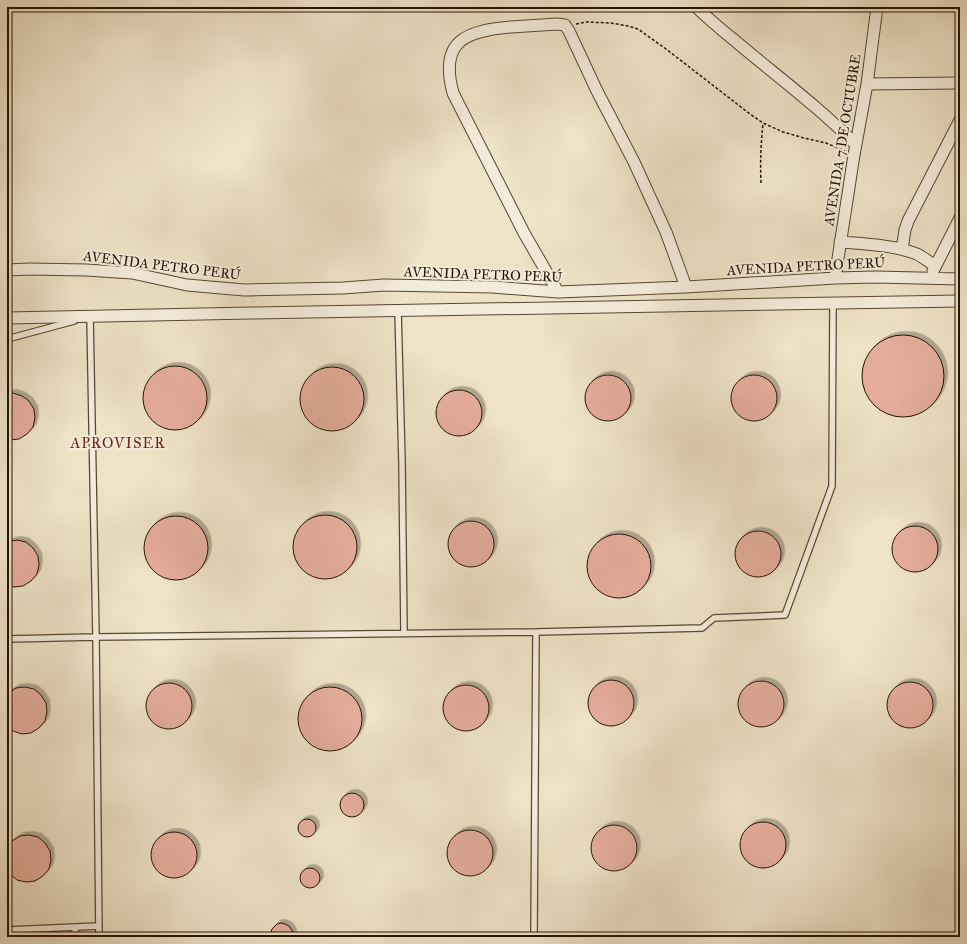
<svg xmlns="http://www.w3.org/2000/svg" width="967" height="944" font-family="'IM FELL Great Primer',serif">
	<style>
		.building { fill: #e4ad9c; stroke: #261201; filter: url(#shadow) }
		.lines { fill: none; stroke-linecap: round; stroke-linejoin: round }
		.lane-casing { stroke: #584632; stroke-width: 8 }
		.street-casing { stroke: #584632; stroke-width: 13 }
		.path { stroke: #261201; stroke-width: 1.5; stroke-dasharray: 3 2; stroke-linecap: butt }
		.lane { stroke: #f4ecdb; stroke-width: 5.5 }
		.street { stroke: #f4ecdb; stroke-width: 11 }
		.labels { text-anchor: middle; stroke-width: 4; stroke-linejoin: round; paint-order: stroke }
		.street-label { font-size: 14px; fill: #261201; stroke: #f4ecdb }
		.neighbourhood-label { font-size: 15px; letter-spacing: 1px; fill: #7a1f14; stroke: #f4ecdb }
	</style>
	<defs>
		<filter id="shadow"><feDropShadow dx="3.5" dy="-3.5" stdDeviation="0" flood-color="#0004"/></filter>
	</defs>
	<rect width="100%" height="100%" fill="#eee2c7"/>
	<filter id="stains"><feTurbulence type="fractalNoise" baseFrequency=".005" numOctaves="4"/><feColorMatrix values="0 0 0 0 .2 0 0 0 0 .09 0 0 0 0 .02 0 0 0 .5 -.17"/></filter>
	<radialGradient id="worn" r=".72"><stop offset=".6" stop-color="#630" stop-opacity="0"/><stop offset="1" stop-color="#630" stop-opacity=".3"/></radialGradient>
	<!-- building -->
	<path class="building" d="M862 376a41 41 0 1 1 82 0a41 41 0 1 1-82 0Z
		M143 398a32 32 0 1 1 64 0a32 32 0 1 1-64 0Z
		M300 399a32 32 0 1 1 64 0a32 32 0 1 1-64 0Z
		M731 398a23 23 0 1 1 46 0a23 23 0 1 1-46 0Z
		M585 398a23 23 0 1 1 46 0a23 23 0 1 1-46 0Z
		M436 413a23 23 0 1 1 46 0a23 23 0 1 1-46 0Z
		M13,393L22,396L29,401L34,409L35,418L33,427L27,434L19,439L10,440H7V394Z
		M293 547a32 32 0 1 1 64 0a32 32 0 1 1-64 0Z
		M144 548a32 32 0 1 1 64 0a32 32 0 1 1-64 0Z
		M448 544a23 23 0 1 1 46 0a23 23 0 1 1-46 0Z
		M892 549a23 23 0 1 1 46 0a23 23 0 1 1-46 0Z
		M735 554a23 23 0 1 1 46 0a23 23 0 1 1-46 0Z
		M587 566a32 32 0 1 1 64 0a32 32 0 1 1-64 0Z
		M17,540L26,542L33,548L38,556L39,565L37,574L31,581L23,586L14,587L7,585V542Z
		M588 703a23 23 0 1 1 46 0a23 23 0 1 1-46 0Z
		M738 704a23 23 0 1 1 46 0a23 23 0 1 1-46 0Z
		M887 705a23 23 0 1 1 46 0a23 23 0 1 1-46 0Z
		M146 706a23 23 0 1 1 46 0a23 23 0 1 1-46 0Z
		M443 708a23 23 0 1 1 46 0a23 23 0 1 1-46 0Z
		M298 719a32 32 0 1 1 64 0a32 32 0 1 1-64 0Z
		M25,687L34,689L41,695L46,703L47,712L45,721L39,728L31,733L22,734L13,731L7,727V694L16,688Z
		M340 805a12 12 0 1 1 24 0a12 12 0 1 1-24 0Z
		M298 828a9 9 0 1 1 18 0a9 9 0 1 1-18 0Z
		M740 845a23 23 0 1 1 46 0a23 23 0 1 1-46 0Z
		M591 848a23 23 0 1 1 46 0a23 23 0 1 1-46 0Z
		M447 853a23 23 0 1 1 46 0a23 23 0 1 1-46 0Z
		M151 855a23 23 0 1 1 46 0a23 23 0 1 1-46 0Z
		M29,835L38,837L45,843L50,851L51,860L49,869L43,876L35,881L26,882L17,880L10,874L7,870V847L12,841L20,836Z
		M300 878a10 10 0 1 1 20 0a10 10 0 1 1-20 0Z
		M281,923L285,924L289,926L293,932V937H271V932L272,929L277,924Z"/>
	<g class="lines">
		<!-- lane casing -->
		<g class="lane-casing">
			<path id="lane" d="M398,311L402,463L404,633
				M88,317L90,316L96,637L99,937
				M7,339L74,321
				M7,639L96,637L536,632
				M75,927V937
				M7,930L99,926
				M534,937L536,632L702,628L714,618L785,615L832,486L833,303"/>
		</g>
		<!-- street casing -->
		<g class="street-casing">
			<path id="street" d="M696,7C708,18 720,29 733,39C774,74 818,106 856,145
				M867,84L960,83
				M840,242C864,244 894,245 917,254C923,257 929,262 935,266
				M902,249L905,230L908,221L960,120
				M7,270L30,269L86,270L132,273L187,285L244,290L343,288L384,285L492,287L558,292L686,287L835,278L876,277L960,279
				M933,271L960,218
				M835,278L854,155L867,84L877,7
				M558,292L524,233L453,93C439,41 465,31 511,27C526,26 542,25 557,24L565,25L569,31L597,91L634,162L666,232L686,287
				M7,318L251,313L960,301"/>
		</g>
		<!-- path -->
		<path class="path" d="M576,24L586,22L611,23L628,26L638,29L666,49L750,114L763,123L783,132L804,138L826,143L845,151
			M761,183C760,162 761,143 763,123"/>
		<!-- lane -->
		<use href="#lane" class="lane"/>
		<!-- street -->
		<use href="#street" class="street"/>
	</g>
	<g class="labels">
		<!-- street labels -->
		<g class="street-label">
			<text transform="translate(842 140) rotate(-81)" y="5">AVENIDA 7 DE OCTUBRE</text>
			<text transform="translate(162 265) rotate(7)" y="5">AVENIDA PETRO PERÚ</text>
			<text transform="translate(806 266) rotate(-3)" y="5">AVENIDA PETRO PERÚ</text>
			<text transform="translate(483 274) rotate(2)" y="5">AVENIDA PETRO PERÚ</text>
		</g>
		<!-- neighbourhood labels -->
		<g class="neighbourhood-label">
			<text x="118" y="448">APROVISER</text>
		</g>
	</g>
	<!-- margin -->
	<rect width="967" height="944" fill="none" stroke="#eee2c7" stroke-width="24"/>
	<rect x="8" y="8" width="951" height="928" fill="none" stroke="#261201" stroke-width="2"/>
	<rect x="12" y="12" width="943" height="920" fill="none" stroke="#261201"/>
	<rect width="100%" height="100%" filter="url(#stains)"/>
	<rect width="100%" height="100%" fill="url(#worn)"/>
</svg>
